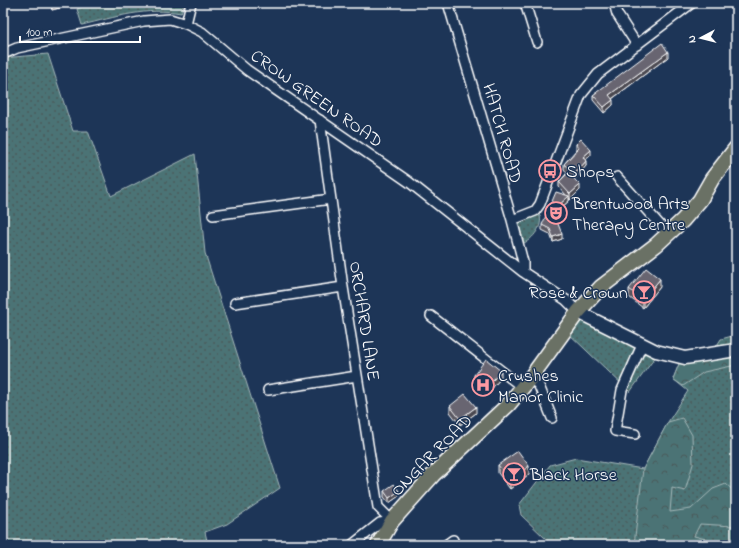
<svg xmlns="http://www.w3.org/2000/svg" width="739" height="548" font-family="'Indie Flower',sans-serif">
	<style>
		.grass { fill: url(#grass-dots); stroke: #a6b9ba }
		.forest { fill: url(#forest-crowns); stroke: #a6b9ba }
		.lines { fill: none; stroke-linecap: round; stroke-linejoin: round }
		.street-casing { stroke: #fff; stroke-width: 12 }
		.secondary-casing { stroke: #fff; stroke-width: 15 }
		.primary-casing { stroke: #fff; stroke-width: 17 }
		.street { stroke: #1d3557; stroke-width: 9 }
		.secondary { stroke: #1d3557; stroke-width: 12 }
		.primary { stroke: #6b7165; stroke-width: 14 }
		.wall { fill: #595761; stroke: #fff }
		.shaded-wall { fill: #48474f; stroke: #fff }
		.building { fill: #676571; stroke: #fff }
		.labels { text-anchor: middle; stroke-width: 3; stroke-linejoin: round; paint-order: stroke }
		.street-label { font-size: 18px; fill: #fff; stroke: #1d3557 }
		.poi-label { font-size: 18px; fill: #fff; stroke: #1d3557; text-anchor: start }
	</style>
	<defs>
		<pattern id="grass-dots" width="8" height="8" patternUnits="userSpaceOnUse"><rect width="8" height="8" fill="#4c7375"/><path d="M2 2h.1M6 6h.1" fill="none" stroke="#4c5a5a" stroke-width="1.8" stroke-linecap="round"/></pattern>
		<pattern id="forest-crowns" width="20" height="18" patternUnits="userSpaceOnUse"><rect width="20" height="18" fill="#4c7375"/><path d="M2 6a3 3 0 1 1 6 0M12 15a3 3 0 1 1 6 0" fill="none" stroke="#4c5a5a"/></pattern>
	</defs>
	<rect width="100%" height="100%" fill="#1d3557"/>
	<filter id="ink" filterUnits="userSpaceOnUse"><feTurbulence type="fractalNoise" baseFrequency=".025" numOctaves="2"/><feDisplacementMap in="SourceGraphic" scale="8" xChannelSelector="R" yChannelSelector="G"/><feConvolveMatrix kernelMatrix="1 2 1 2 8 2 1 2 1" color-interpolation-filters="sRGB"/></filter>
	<g filter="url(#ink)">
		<!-- grass -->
		<path class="grass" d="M90,3H184L181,13C147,7 115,17 82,25L77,9Z
			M48,54L73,131H88L111,196L195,154L205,253L280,488L227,524L205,532L208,545H3V58Z
			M536,214L540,216C543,226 533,239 524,243L519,224L523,219Z
			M578,312L659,352L630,392L565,330Z
			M736,335V545H540L546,539L521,515L519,505L550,465L576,458L643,469L668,422L688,391L673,379L681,359L712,353L721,339Z"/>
		<!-- forest -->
		<path class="forest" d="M736,350V365L704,372L683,386L673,379L681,359Z
			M682,418L692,435L693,464L685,491L672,488L670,512L691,509L713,489L726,484L736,493V523L733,526L700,524L694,536L706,539L705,545H634L643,469L668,422Z"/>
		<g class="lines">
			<!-- street casing -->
			<g class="street-casing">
				<path id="street" d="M448,3L512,220L523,262V272
					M525,3L537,42
					M614,3L617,14L637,45
					M186,24L191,3
					M3,54L17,48L144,21L170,19L186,24L202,32L247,70L409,182L523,272L566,300L578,312
					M320,120L343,287L378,507L392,521
					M617,177L668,234
					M213,215L331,199
					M512,220L535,211L540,204L581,95L598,74L692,3
					M235,303L343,287
					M431,316L522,387
					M531,377L539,386L552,418
					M268,390L357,376
					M635,434L615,431L622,390L642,345
					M352,545L380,523L392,521
					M446,545L453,540"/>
			</g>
			<!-- secondary casing -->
			<g class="secondary-casing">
				<path id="secondary" d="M578,312L656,351L685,358L736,350"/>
			</g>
			<!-- primary casing -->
			<g class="primary-casing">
				<path id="primary" d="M378,545L392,521L433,475L508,405L531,377L578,312L601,287L656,245L683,220L700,200L712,179L736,148"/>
			</g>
			<!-- street -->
			<use href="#street" class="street"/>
			<!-- secondary -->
			<use href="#secondary" class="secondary"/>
			<!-- primary -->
			<use href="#primary" class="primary"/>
		</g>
		<!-- wall -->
		<path class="wall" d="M50,3H66V6L52,10Z
			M668,57L612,99L613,105L604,113L593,100V95Z
			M576,144L591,155L585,160L586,166L574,179L580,190L570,200L569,198V201L563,206V211L557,222L562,239L553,242L550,234L542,230V225L566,195L559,187V182L567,173L564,169V164L576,150Z
			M660,287L643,308L629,297V289Z
			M474,375L501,378L487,394L474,382Z
			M450,406L476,413L460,425L450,412Z
			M498,465L529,474L510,489L498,473Z
			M384,491L399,496L389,503L384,497Z"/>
		<!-- shaded-wall -->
		<path class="shaded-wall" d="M58,3H66V6L52,10V5Z
			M668,52V57L609,101V95Z
			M613,100V105L604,113V107Z
			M591,150V155L583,162V157Z
			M586,161V166L574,180V175Z
			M580,185V190L570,200V194Z
			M569,196V201L563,206V211L556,224V219L559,205Z
			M562,234V239L553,242V237Z
			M660,279V287L643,308V300Z
			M501,371V378L487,394V387Z
			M476,407V413L460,425V419Z
			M529,466V474L510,489V481Z
			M399,491V496L389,503V498Z"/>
		<!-- building -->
		<path class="building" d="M52,3H58L52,5Z
			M662,43L668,52L609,95L613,100L604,107L593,95Z
			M581,139L591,150L583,157L586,161L574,175L564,164L579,148L576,144Z
			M568,173L580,185L570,194L559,182Z
			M556,192L569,196L559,205L563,206L556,219L562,234L553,237L550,229L542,225Z
			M646,268L660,279L643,300L629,289Z
			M486,359L501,371L487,387L474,375Z
			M465,394L476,407L460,419L450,406Z
			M518,451L529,466L510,481L498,465Z
			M394,484L399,491L389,498L384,491Z"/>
	</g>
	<!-- icons -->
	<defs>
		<g id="bus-ring" transform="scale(1.15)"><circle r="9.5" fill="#1d3557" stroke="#ff9aa2" stroke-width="1.5"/><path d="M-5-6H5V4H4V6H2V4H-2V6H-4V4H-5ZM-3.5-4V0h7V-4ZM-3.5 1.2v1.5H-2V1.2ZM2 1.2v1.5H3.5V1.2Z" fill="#ff9aa2"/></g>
		<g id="theatre-ring" transform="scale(1.15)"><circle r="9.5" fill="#1d3557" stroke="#ff9aa2" stroke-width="1.5"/><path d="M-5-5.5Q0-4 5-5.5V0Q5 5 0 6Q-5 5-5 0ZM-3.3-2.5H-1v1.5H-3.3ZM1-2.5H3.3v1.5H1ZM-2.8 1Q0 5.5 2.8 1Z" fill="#ff9aa2"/></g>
		<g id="bar-ring" transform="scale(1.15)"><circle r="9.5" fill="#1d3557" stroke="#ff9aa2" stroke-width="1.5"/><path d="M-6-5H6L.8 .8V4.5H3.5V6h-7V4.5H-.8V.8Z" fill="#ff9aa2"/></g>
		<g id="hospital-ring" transform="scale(1.15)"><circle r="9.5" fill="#1d3557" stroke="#ff9aa2" stroke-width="1.5"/><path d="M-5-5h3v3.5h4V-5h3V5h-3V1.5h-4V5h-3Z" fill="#ff9aa2"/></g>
	</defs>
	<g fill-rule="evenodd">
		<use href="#bus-ring" x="550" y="171"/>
		<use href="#theatre-ring" x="556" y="213"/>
		<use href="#bar-ring" x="644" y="292"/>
		<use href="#hospital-ring" x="483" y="385"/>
		<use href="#bar-ring" x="514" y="474"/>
	</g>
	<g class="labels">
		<!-- street labels -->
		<g class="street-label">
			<text transform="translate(317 98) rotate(35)" y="6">CROW GREEN ROAD</text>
			<text transform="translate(503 133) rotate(74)" y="6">HATCH ROAD</text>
			<text transform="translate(365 321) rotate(81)" y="6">ORCHARD LANE</text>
			<text transform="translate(431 455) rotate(-45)" y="6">ONGAR ROAD</text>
		</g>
		<!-- poi labels -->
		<g class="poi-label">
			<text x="566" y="177">Shops</text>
			<text x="572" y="209">Brentwood Arts<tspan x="572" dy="21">Therapy Centre</tspan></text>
			<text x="628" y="298" text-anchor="end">Rose &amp; Crown</text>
			<text x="498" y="381">Crushes<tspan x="498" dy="21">Manor Clinic</tspan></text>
			<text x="530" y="480">Black Horse</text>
		</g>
	</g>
	<!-- margin -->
	<rect width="739" height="548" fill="none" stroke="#1d3557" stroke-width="16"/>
	<rect x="8" y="8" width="723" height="532" fill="none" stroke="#fff" stroke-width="1.5" filter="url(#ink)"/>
	<!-- north arrow -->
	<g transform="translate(701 38) rotate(263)" stroke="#1d3557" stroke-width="3" paint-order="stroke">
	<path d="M0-3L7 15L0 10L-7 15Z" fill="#ffffff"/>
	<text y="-6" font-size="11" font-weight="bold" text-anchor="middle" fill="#ffffff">N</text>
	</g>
	<!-- scale -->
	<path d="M20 36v6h120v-6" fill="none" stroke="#ffffff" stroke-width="2"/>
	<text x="26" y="36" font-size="12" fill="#ffffff" stroke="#1d3557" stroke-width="3" paint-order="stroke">100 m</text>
</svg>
